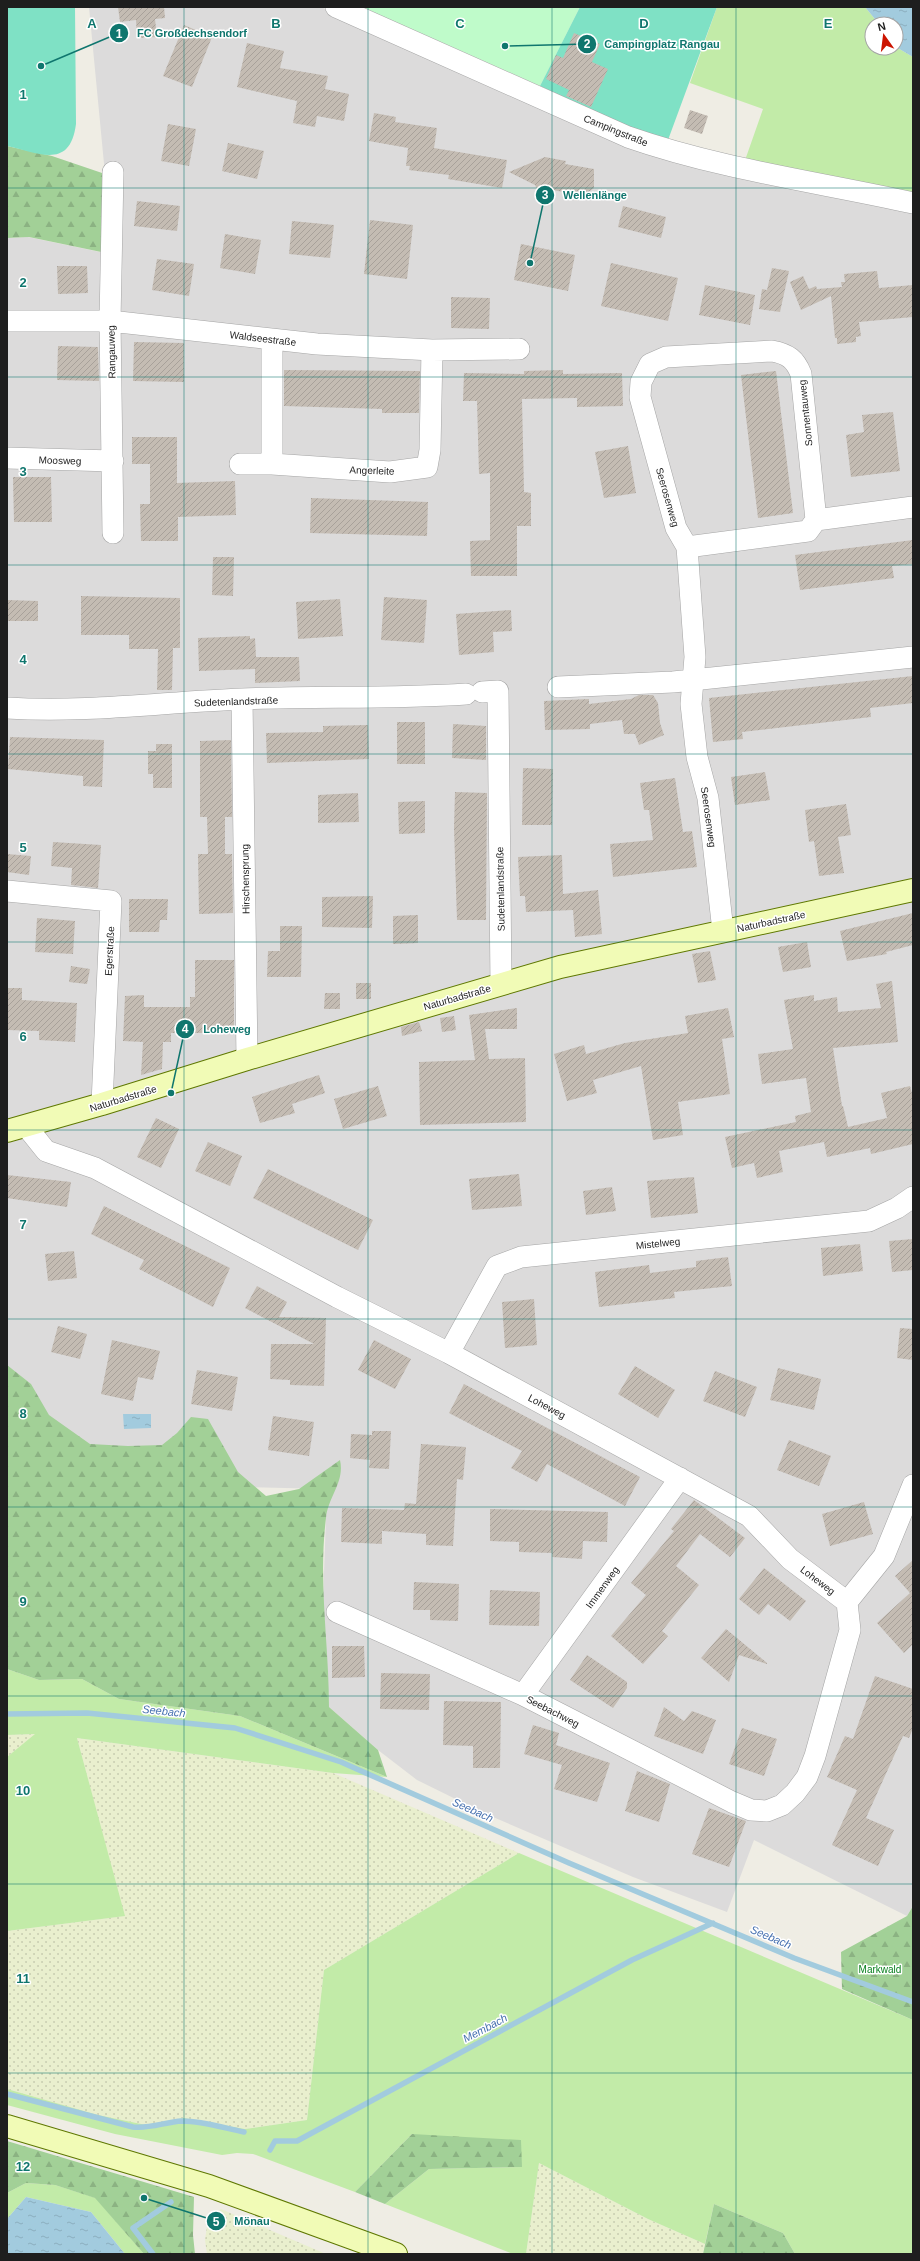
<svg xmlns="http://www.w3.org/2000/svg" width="920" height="2261" font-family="Helvetica,sans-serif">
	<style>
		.residential { fill: #dcdbdb }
		.farmland { fill: url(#farmland-dots) }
		.grass { fill: #c2eba8 }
		.forest { fill: url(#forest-firs) }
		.park { fill: #bffbca }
		.pitch { fill: #7fe1c5 }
		.water { fill: url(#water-ripples) }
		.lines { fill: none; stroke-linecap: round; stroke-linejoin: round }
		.stream { stroke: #a2cbde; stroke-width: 5.5 }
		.building { fill: url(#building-hatch) }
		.street-casing { stroke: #a5a5a5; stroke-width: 22 }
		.secondary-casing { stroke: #5f7802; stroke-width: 24 }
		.street { stroke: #fff; stroke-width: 21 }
		.secondary { stroke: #f1fbb6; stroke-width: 22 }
		.grid { fill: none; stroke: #0f766e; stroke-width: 1; stroke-opacity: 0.55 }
		.labels { text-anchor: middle; stroke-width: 3; stroke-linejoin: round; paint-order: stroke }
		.street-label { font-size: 10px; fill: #1e1e1e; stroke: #fff }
		.park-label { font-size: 10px; fill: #08801e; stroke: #fff }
		.water-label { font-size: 11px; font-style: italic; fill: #4771b0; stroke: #fff }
		.grid-label { font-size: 13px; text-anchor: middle; font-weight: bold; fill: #0f766e; stroke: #fff; stroke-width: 3; stroke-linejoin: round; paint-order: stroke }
		.leader { fill: none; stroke: #0f766e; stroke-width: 1.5 }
		.callout-dot { fill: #0f766e; stroke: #fff; stroke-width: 1.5 }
		.mark-label { font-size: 12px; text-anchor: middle; font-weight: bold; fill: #fff }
		.callout-label { font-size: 11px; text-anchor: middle; font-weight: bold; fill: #0f766e; stroke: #fff; stroke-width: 3; stroke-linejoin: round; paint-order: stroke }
	</style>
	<defs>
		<pattern id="farmland-dots" width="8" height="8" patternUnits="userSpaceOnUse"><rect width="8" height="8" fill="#e9efce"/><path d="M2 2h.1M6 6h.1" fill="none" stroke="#c7ccb0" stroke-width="1.8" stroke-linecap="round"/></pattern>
		<pattern id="forest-firs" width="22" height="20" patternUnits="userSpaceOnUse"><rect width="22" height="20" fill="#a2d097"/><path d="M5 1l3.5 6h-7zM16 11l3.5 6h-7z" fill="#8bb282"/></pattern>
		<pattern id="water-ripples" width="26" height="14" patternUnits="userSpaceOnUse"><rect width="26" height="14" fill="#a2cbde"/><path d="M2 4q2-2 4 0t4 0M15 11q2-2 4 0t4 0" fill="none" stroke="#8baebe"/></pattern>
		<pattern id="building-hatch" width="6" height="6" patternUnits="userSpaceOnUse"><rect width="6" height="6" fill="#c4bcb3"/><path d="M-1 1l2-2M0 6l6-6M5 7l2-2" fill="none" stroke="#a8a19a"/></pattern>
	</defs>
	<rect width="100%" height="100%" fill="#efede4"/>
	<!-- residential -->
	<path class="residential" d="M89,7H321L658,155L913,210V1906L907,1916L754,1840L727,1912L633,1877L486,1814L417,1780L378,1750L329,1707L323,1602L327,1489L197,1486L7,1429V238L28,237L105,253V174Z"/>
	<!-- farmland -->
	<path class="farmland" d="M36,1734L7,1757V1735Z
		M77,1738L333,1773L519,1853L324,1970L307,2120L245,2129L184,2118L146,2125L98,2115L7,2089V1931L124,1916Z
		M539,2163L648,2219L705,2244L703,2254H526Z
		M221,2209L326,2254H207L205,2240L208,2219Z"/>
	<!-- grass -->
	<path class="grass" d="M717,7H865L879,24H872V48L896,47L913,57V198L743,166L763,109L690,83Z
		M7,1669L39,1680L82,1679L119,1699L240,1716L387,1777L333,1773L77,1738L125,1916L7,1931V1757L35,1734L7,1735Z
		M519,1853L913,2020V2254H795L783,2233L714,2204L705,2244L648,2219L539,2163L526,2254H513L385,2204L429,2169L522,2167L412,2134L355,2192L253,2154L237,2153L222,2155L115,2134L7,2105V2089L98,2115L146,2125L184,2118L245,2129L307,2120L324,1970Z
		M26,2183L55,2185L96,2198L144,2254H125L91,2212L26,2197L7,2219V2193Z"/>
	<!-- forest -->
	<path class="forest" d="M7,146L52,156L105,174L106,253L29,237L7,238Z
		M7,1365L31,1384L49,1415L90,1444L128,1446L162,1445L177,1433L191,1417L208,1419L238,1472L266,1496L299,1489L340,1460C345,1482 328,1497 326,1518C318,1582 329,1644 329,1707L378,1750L387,1777L240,1716L119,1699L82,1679L39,1680L7,1669Z
		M913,1906V2020L842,1989L841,1952L907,1916Z
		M412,2134L521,2140L522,2167L429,2169L385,2204L355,2192Z
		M7,2141L194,2197L193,2235L195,2254H144L95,2198L55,2185L26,2183L7,2193Z
		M714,2204L783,2233L795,2254H703Z"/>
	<!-- park -->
	<path class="park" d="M362,7H580L540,86Z"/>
	<!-- pitch -->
	<path class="pitch" d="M7,7H75L76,124C70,170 39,153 7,146Z
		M580,7H717L668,140L631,128L540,86Z"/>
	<!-- water -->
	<path class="water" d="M865,7H913V57L896,47V24H879Z
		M123,1414H151V1428L124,1429Z
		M26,2197L91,2212L125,2254H7V2219Z"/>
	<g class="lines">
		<!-- stream -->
		<path class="stream" d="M7,1714L87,1713L235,1728L341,1762L569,1863L794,1958L913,2002
			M7,2094L133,2127C150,2129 165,2122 182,2121C203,2121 224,2128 244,2132
			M270,2150L275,2141H297L632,1960L713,1923
			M153,2254L133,2228L171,2202"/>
	</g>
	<!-- building -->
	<path class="building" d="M118,7H164L165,18L155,19L157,37L137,38L136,20L120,22Z
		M184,25L212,37L192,87L163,76Z
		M574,33L600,44L592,62L608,69L591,107L566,96L569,90L546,79L556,55L563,58Z
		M247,43L284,51L280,68L328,76L325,89L349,94L344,121L317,116L315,127L293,123L297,101L237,87Z
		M690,110L708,116L702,134L684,128Z
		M374,113L396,117L395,122L437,128L434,148L507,160L502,188L448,179L449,175L409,170L410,166H406L408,148L369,141Z
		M168,124L196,129L189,166L161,161Z
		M228,143L264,151L257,179L222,171Z
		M545,157L566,161L565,164L594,169V188L576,201L568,193L543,188L538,191L535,185L509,172Z
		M137,201L180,206L177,231L134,226Z
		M623,206L666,217L661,238L618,227Z
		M370,220L413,225L407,279L364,274Z
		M292,221L334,225L330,258L289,254Z
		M225,234L261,240L255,274L220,268Z
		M521,244L575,255L568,291L514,280Z
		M157,259L194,264L189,296L152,290Z
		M611,263L678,278L668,321L601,306Z
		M57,266H87L88,293L58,294Z
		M772,268L789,271L780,312L759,309L762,289L767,290Z
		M877,271L879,288L913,285V317L859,322L861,336L856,337V342L837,344V338H835L831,296L801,310L790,282L803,276L809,289L816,286L817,289L842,287L841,282H845L844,274Z
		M705,285L755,295L750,325L699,315Z
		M451,297L490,298L489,329L451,328Z
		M134,342L184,343V382L133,381Z
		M58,346L98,347L99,381L57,380Z
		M284,370L420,371L419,413H382V409L284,406Z
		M563,370V374L622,373L623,406L577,407V398L522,399L524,492L531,493V526H517V576H471L470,541L490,540V473L479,474L477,401H463L464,373L524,374V371Z
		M776,371L793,513L758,518L741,375Z
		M893,412L900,471L851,477L846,435L864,432L862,415Z
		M132,437H177V483L235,481L236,515L178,517V541H141L140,504H150V464H132Z
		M628,446L636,493L604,498L595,452Z
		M13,477H51L52,522H14Z
		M311,498L428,502L427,536L310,533Z
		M913,540V564L892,566L894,578L800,590L795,555Z
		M213,557H234L233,596L212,595Z
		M81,596L180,598V648H173L172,690H157L158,649H129V635H81Z
		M384,597L427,600L424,643L381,640Z
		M340,599L343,636L298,639L296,602Z
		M7,600L38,601V621H7Z
		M511,610L512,631L493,632L494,652L459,655L456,614Z
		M250,636V639L255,638L256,657H299L300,681L255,683V669L199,671L198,638Z
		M913,676V703L870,708L871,717L742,732L743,739L713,742L709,698Z
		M639,695H653L658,703L660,723L664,735L639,745L635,734H624L622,720L590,724V729L545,730L544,701L589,699V704L631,699Z
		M397,722H425V764H397Z
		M453,724L486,726V760L452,758Z
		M368,725L369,759L267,763L266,733L323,732V726Z
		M10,737L104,740L102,787L83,786V776L8,769Z
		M231,740L232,817H225V854H232L233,913L199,914L198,854H208L207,817H200V741Z
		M156,744H172V788H153V774H148V751H156Z
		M523,768L553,769L552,825H522Z
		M765,772L770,800L735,805L731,777Z
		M675,778L683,832L692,831L697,867L613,877L610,844L653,840L649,810H644L640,783Z
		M455,792L487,793L486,920H457L454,828Z
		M358,793L359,822L318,823V795Z
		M425,801V833L399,834L398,802Z
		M846,804L851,835L838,837L844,873L819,876L814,841L809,842L805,810Z
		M53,842L101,845L98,888L71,885L72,868L51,866Z
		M7,854L31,856L29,875L7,872Z
		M562,855L563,894L598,890L602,934L575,937L573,910L526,912L525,896H520L518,857Z
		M373,896L372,928L322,927V897Z
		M129,899H168L167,920H160L159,932H129Z
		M913,913V945L886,952L887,954L847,961L840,931Z
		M418,915V943L393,944V916Z
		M37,918L75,921L73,954L35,952Z
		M280,926H302L301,977H267L268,951H280Z
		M807,942L811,967L783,972L778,947Z
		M710,951L716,980L698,983L692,954Z
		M195,960H234V1033H171V1042H163L162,1069L141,1075L143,1042L123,1041L125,996L144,995V1007H190V997H195Z
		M71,966L90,969L87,984L69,982Z
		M892,981L898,1042L833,1048L842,1106H843L848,1127L887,1118L881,1093L910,1086L913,1097V1144L871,1154L870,1148L827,1157L824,1142L779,1151L783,1172L757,1178L754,1163L732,1168L725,1137L796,1122L795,1116L811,1112L806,1078L762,1084L758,1054L793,1049L784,1000L814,995V1001L837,997L838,1012L881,1008L876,984Z
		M356,983H371V999H356Z
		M7,988H22V1000L77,1003L75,1042L39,1040V1031L7,1030Z
		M325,993H340V1009H324Z
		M517,1008V1029H485L489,1059L525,1058L526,1122L420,1125L419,1062L475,1060L469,1015Z
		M728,1008L734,1037L722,1039L730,1094L678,1102L683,1135L653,1140L641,1066L593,1080L597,1093L567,1101L554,1054L584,1045L586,1054L625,1043L688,1033L685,1016Z
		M454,1016L456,1030L442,1032L440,1018Z
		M419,1022L422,1031L402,1036L401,1027Z
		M319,1075L325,1093L292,1104L295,1113L260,1123L252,1097Z
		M378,1086L387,1116L343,1129L334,1099Z
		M156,1118L179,1129L161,1168L137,1157Z
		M208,1142L242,1156L230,1186L195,1171Z
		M268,1169L373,1220L358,1250L253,1198Z
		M519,1174L522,1206L472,1210L469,1179Z
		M7,1175L71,1182L67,1207L7,1198Z
		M694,1177L698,1213L651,1218L647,1181Z
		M612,1187L616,1211L586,1215L583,1191Z
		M104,1206L230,1268L213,1307L139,1269L144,1260L91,1234Z
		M913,1239V1270L892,1272L889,1241Z
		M860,1244L863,1271L823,1276L821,1248Z
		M74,1251L77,1278L48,1281L45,1254Z
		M728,1257L732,1286L674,1292L675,1298L599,1307L595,1272L649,1265L650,1273L696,1267V1261Z
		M257,1286L287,1302L279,1317L326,1318L324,1386L290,1385V1380L270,1379L271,1344H314L245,1308Z
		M534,1299L537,1345L505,1348L502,1302Z
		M58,1326L87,1334L80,1359L51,1352Z
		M900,1328L913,1329V1360L897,1358Z
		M112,1340L160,1351L153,1380L138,1377L133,1401L101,1394Z
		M374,1340L411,1359L395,1389L358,1370Z
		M635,1366L675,1390L658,1418L618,1394Z
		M778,1368L821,1379L814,1410L770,1400Z
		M197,1370L238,1377L232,1411L191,1404Z
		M715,1371L757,1387L745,1417L703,1401Z
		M464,1384L640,1477L625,1506L547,1464L537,1482L511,1468L522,1451L449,1413Z
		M273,1416L314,1422L309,1456L268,1450Z
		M372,1431H391L389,1469L369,1468L370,1460L350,1458L351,1434L372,1435Z
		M789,1440L831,1456L819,1486L777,1470Z
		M421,1444L466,1447L463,1480L457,1479L453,1546L426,1545V1534L382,1531V1544L341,1542L342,1508L404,1510L405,1503L416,1504Z
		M694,1500L745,1538L730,1557L700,1534L676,1566L699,1585L662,1631L668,1636L643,1664L611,1636L646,1595L631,1583L674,1531L671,1529Z
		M864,1502L873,1534L830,1546L822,1514Z
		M490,1509L608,1512L607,1542L583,1541L582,1559L552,1557V1553L519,1552V1542L490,1541Z
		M913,1560V1644L904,1653L877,1623L910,1593L895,1576Z
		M764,1568L806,1601L790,1621L768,1604L759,1615L739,1599Z
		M414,1582L459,1584L458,1621L430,1620V1610H413Z
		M490,1590L540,1592L539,1626L489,1625Z
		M726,1629L767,1663V1664L739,1655L729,1682L701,1658Z
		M332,1646H364L365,1677L332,1678Z
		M587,1655L627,1682V1688L613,1708L570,1680Z
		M381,1673L430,1674L429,1710L380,1709Z
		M875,1676L913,1689V1728L909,1738L903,1736L866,1818L894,1830L878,1866L832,1845L857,1790L827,1777L845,1736L853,1739Z
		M444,1701L501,1702L500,1768H473V1746L443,1745Z
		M664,1707L684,1721L692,1711L716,1720L703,1754L654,1736Z
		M533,1725L559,1733L556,1745L610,1763L597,1802L554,1789L562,1765L524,1754Z
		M742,1728L777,1739L764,1776L729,1764Z
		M637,1771L670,1784L659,1822L625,1811Z
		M709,1808L746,1821L729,1867L692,1854Z"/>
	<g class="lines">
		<!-- street casing -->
		<g class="street-casing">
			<path id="street" d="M336,7L628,137C720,169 818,182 913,203
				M7,321H110L317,344L432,350L519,349
				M272,339V464L390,472L427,467L430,450L432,350
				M7,458L113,461
				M240,464H272
				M113,533L110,321L113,172
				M687,547L808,531L816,520
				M558,687L673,682L913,657
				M482,692L498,691L501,984
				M242,699L247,1059
				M7,708C86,713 164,702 242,699C317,696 392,699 466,694
				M7,891L111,901L102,1104
				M723,931L708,798L697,757L691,704L695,657L687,547L676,528L640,397L641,382L650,364L666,357L772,351C788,354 795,359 801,374L816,520L913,507
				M26,1126L46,1151L95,1168L337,1297L449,1353L749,1516L790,1559L847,1602L850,1630L815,1756L807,1777L795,1793L782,1805L767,1811L751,1810L732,1802L523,1695L337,1612
				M449,1353L497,1266L521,1257L869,1221L897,1208L913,1197
				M847,1602L884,1556L913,1485
				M523,1695L680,1478"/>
		</g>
		<!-- secondary casing -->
		<g class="secondary-casing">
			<path id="secondary" d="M7,1131L102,1104L247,1059L560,967L913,890
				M7,2126L209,2186L396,2254"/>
		</g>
		<!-- street -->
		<use href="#street" class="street"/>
		<!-- secondary -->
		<use href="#secondary" class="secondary"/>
	</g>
	<!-- grid -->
	<path class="grid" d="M184,7V2254M368,7V2254M552,7V2254M736,7V2254M7,188H913M7,377H913M7,565H913M7,754H913M7,942H913M7,1130H913M7,1319H913M7,1507H913M7,1696H913M7,1884H913M7,2073H913"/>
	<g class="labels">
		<!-- street labels -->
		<g class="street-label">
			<text transform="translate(616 130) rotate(22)" y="4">Campingstraße</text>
			<text transform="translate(263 338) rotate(7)" y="4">Waldseestraße</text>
			<text transform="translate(111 352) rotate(-91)" y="4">Rangauweg</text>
			<text transform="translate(805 413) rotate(-96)" y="4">Sonnentauweg</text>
			<text transform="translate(60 460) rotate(2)" y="4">Moosweg</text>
			<text transform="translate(372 470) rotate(2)" y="4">Angerleite</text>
			<text transform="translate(668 497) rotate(74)" y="4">Seerosenweg</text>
			<text transform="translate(236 701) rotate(-2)" y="4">Sudetenlandstraße</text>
			<text transform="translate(709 817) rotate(82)" y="4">Seerosenweg</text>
			<text transform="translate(245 879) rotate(-91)" y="4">Hirschensprung</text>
			<text transform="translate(500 889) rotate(-91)" y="4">Sudetenlandstraße</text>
			<text transform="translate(771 921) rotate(-12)" y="4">Naturbadstraße</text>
			<text transform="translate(109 951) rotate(-87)" y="4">Egerstraße</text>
			<text transform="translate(457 997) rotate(-16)" y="4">Naturbadstraße</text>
			<text transform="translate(123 1098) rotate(-17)" y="4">Naturbadstraße</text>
			<text transform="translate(658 1243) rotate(-6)" y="4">Mistelweg</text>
			<text transform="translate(547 1406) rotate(28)" y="4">Loheweg</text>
			<text transform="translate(818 1580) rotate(37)" y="4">Loheweg</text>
			<text transform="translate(602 1587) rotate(-54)" y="4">Immenweg</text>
			<text transform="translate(553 1711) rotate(27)" y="4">Seebachweg</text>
		</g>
		<!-- park labels -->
		<g class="park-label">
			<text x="880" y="1973">Markwald</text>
		</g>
		<!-- water labels -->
		<g class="water-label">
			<text transform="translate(164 1711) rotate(6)" y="4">Seebach</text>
			<text transform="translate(473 1810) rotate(24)" y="4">Seebach</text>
			<text transform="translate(771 1937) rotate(23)" y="4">Seebach</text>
			<text transform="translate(485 2028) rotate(-28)" y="4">Membach</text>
		</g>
	</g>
	<g class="grid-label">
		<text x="92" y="28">A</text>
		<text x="276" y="28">B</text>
		<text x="460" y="28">C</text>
		<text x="644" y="28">D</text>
		<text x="828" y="28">E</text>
		<text x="23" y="99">1</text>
		<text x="23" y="287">2</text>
		<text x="23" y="476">3</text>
		<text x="23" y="664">4</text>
		<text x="23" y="852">5</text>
		<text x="23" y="1041">6</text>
		<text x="23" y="1229">7</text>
		<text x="23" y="1418">8</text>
		<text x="23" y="1606">9</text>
		<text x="23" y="1795">10</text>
		<text x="23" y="1983">11</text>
		<text x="23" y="2171">12</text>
	</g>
	<!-- callouts -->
	<path class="leader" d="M41 66L119 33M505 46L587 44M530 263L545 195M171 1093L185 1029M144 2198L216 2221"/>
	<g class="callout-dot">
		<circle cx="41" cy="66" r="4"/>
		<circle cx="505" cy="46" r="4"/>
		<circle cx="530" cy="263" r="4"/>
		<circle cx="171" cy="1093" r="4"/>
		<circle cx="144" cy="2198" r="4"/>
		<circle cx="119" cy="33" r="10"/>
		<circle cx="587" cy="44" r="10"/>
		<circle cx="545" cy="195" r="10"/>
		<circle cx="185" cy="1029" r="10"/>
		<circle cx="216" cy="2221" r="10"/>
	</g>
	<g class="mark-label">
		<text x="119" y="38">1</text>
		<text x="587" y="48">2</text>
		<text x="545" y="199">3</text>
		<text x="185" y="1033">4</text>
		<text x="216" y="2226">5</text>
	</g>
	<g class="callout-label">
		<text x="192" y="37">FC Großdechsendorf</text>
		<text x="662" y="48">Campingplatz Rangau</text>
		<text x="595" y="199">Wellenlänge</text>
		<text x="227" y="1033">Loheweg</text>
		<text x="252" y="2225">Mönau</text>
	</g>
	<!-- border -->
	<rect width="920" height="2261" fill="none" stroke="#1e1e1e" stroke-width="16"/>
	<!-- north arrow -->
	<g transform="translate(884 36) rotate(346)"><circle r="19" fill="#ffffff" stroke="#a5a5a5"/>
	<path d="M0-3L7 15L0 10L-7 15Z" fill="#cc1400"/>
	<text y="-6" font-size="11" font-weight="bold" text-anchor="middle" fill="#1e1e1e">N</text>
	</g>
</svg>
